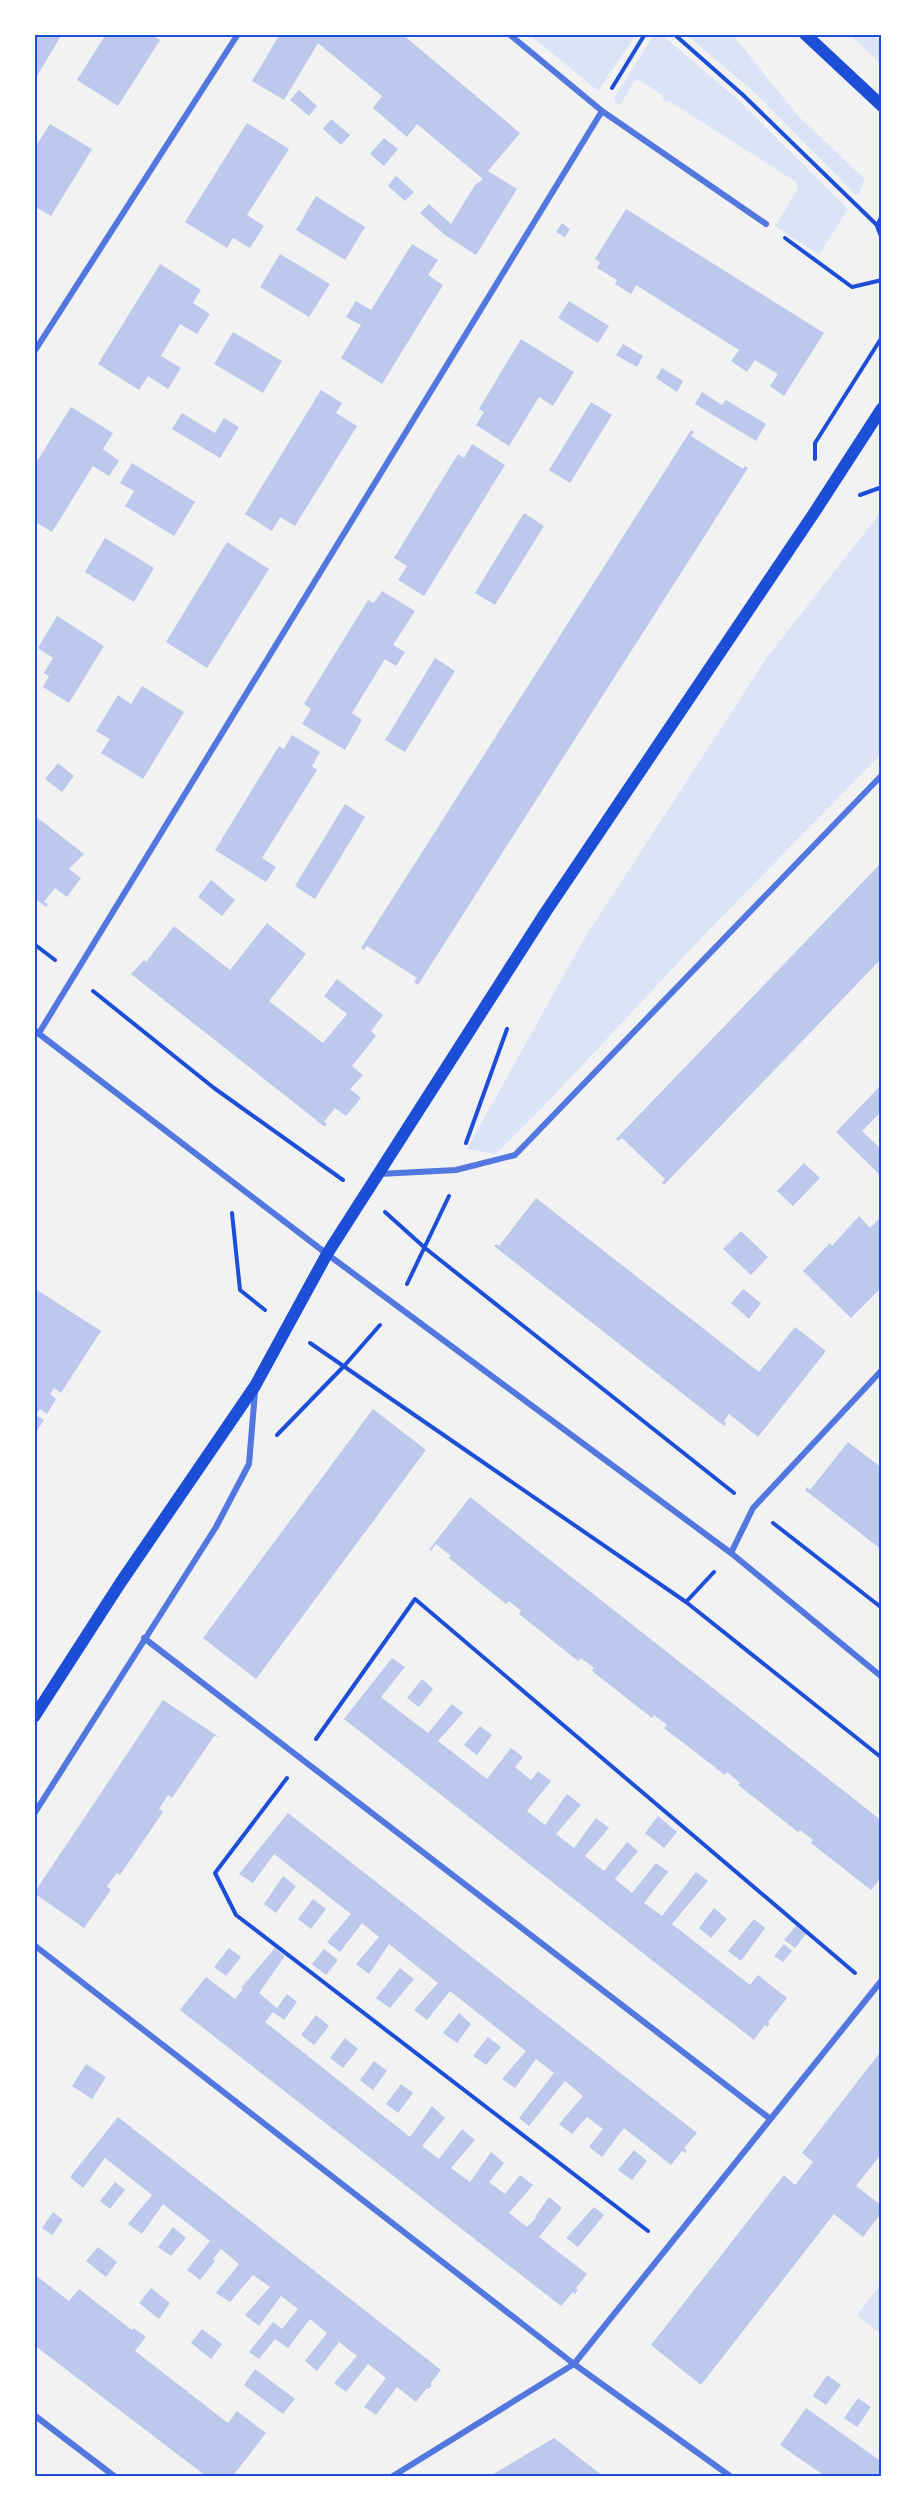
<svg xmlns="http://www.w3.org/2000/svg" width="916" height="2511" font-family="'IBM Plex Sans',sans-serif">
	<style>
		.green { fill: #dbe4f7 }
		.building { fill: #bdc9ec }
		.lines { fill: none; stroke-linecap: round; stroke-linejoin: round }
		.path { stroke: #1d4ed8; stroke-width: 4 }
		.minor { stroke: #5277de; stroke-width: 6 }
		.secondary { stroke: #1d4ed8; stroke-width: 12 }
		.neatline { fill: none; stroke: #1d4ed8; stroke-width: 2 }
	</style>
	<rect width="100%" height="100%" fill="#f2f2f2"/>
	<!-- green -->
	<path class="green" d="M530,35H636L598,91Z
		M654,35H662L735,97L848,209L819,255L775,226L798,189L796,182L669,101L665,103L662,95L639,80L634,81L620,105L615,102L614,98Z
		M687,35H733L798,116L865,179L859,194L856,195L755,93Z
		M850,35H873L881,41V64Z
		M881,512V754L705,934L544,1106L496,1154L467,1149L584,939L768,656Z
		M881,2284V2334L857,2315Z"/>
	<!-- building -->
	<path class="building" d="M34,34H62L37,76L34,75Z
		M106,34H150L160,40L118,106L77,80Z
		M280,34H402L520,133L488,171L517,189L476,255L445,235L420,213L429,204L451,224L475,185L483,179L417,124L407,137L373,108L382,96L318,43L284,100L252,81Z
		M299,90L317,106L309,116L290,100Z
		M331,119L350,135L341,145L323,129Z
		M247,123L289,149L247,215L264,226L250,248L233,238L227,248L185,222Z
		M50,124L92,149L51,216L34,206V149Z
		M384,138L398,149L384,166L370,154Z
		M396,176L414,192L405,201L388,186Z
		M316,196L365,227L345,260L296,230Z
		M626,209L824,333L784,396L770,386L778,374L755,360L747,372L731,361L739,350L636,285L631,294L615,284L617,280L597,268L600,262L595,259Z
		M562,223L570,229L565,237L556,232Z
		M412,244L438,260L428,275L443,285L382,384L341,358L361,325L346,317L356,301L371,310Z
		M280,254L330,284L309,317L260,287Z
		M160,264L201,290L193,303L210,314L197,334L180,324L161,356L181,368L168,389L148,376L139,390L98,364Z
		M569,301L609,326L598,343L558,318Z
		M233,332L282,361L263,393L214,364Z
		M521,339L574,372L553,406L539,397L509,446L476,425L484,412L479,409Z
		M623,344L643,356L637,367L616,355Z
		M662,368L683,381L677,392L656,378Z
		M321,390L342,403L336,413L357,426L295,526L280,517L272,531L245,514Z
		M702,392L722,405L726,400L766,424L756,441L695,404Z
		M591,402L612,415L570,483L549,470Z
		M71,407L113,433L103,449L119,461L109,476L93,466L52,532L34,521V466Z
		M182,413L215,433L224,418L239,427L220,458L172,429Z
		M691,430L694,432L691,436L743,469L745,466L748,468L418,985L414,982L417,978L367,946L364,950L361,948Z
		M472,444L505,465L424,596L398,580L407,566L394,558L458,454L464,458Z
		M132,463L195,502L174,536L125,506L134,491L120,483Z
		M524,513L544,526L495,605L475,593Z
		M105,538L154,568L134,602L85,572Z
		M227,542L269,569L207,668L166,642Z
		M382,591L415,611L393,645L405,652L396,666L385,659L352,713L362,720L345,750L302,724L311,709L304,704L368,600L374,603Z
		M57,616L104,646L69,703L43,687L49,676L44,673L53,658L38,648Z
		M435,658L455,671L405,752L385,740Z
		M142,686L184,712L143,779L101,753L110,739L96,731L118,695L131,704Z
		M292,735L320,752L312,766L317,770L262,858L276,867L266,882L215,850L279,746L284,749Z
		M58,763L74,776L62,792L45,779Z
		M345,804L365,817L315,899L295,886Z
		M34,815L84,854L69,869L81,878L67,897L55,888L44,902L48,904L46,907L34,898Z
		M882,862V958L664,1185L662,1183L665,1179L622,1138L618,1141L616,1139Z
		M211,880L235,900L222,916L198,897Z
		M267,923L306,954L269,1001L323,1043L347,1014L324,996L337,979L383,1015L371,1031L376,1036L352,1066L363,1075L350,1089L361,1098L346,1116L335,1108L324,1122L327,1123L325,1127L131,974L144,960L146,962L174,926L230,970Z
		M882,1084V1111L862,1131L882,1150V1171L879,1174L836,1132Z
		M804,1163L820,1178L793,1206L777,1191Z
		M536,1198L759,1372L795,1327L826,1351L758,1437L729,1414L724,1421L726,1423L724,1426L494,1246L496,1244L499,1246Z
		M859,1216L870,1228L882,1216V1287L851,1318L803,1271L830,1243L832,1246Z
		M741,1231L768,1257L751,1275L723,1249Z
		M34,1288L101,1331L61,1393L54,1388L50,1394L56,1399L47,1414L40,1409L36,1415L44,1420L34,1435Z
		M743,1289L761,1303L749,1319L731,1303Z
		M373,1409L426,1450L256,1679L203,1638Z
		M848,1442L882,1468V1550L805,1490L807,1487L810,1490Z
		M470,1497L882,1821V1876L871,1890L811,1843L813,1840L800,1830L798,1832L738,1785L740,1783L727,1772L725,1775L664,1728L667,1725L654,1715L652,1718L592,1671L594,1668L581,1658L578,1661L519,1614L521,1611L509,1601L506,1604L449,1558L451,1556L436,1544L431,1551L429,1550Z
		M392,1658L405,1667L381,1697L428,1733L452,1704L463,1713L438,1741L487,1779L511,1748L523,1757L515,1767L531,1780L538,1771L551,1781L527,1811L545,1825L567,1794L581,1805L556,1834L574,1848L596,1818L609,1828L585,1856L604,1871L627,1842L638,1851L615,1879L632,1893L656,1863L668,1872L644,1903L662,1916L696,1872L708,1881L672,1924L750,1985L758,1975L787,1998L768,2022L770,2024L767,2027L765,2025L754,2040L344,1719Z
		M422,1679L433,1689L419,1707L407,1698Z
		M163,1700L219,1737L214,1736L172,1798L168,1795L159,1809L163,1812L120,1875L117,1873L107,1886L111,1890L84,1928L34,1893Z
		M480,1726L492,1735L477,1755L464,1745Z
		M288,1813L697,2133L684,2148L687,2150L685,2153L682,2151L671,2165L624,2128L602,2157L589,2147L603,2129L587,2117L572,2134L559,2124L583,2096L565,2081L529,2126L519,2118L554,2073L536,2059L515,2088L502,2079L526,2051L450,1991L427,2020L414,2010L438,1983L389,1944L369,1974L356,1964L379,1937L362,1923L340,1952L327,1942L351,1914L274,1854L253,1883L239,1874Z
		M658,1816L677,1832L664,1848L645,1833Z
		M283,1876L296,1886L276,1913L264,1904Z
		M313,1899L326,1909L311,1929L298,1919Z
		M714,1908L727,1919L711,1938L699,1928Z
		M754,1919L765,1928L741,1961L728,1951Z
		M796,1926L806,1934L795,1948L784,1940Z
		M784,1944L792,1951L783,1962L774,1956Z
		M229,1948L241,1957L226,1976L214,1967Z
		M275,1948L285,1956L259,1993L277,2008L287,1994L297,2002L284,2020L273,2012L265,2022L410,2137L432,2106L445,2118L422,2146L439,2159L462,2129L475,2140L451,2168L470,2182L491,2152L504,2163L489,2182L505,2194L520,2175L533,2185L509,2213L527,2227L536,2218L535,2217L549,2197L562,2208L539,2237L587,2274L576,2288L578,2290L575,2294L573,2292L561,2306L180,2010L206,1977L235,1999L243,1989L241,1988Z
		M324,1949L338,1960L326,1975L312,1964Z
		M400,1968L414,1979L390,2008L376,1998Z
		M459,2013L471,2024L457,2043L443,2033Z
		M316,2015L329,2026L314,2045L301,2035Z
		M488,2037L501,2047L486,2065L473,2056Z
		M345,2038L358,2049L343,2068L330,2058Z
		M882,2050V2153L856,2186L882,2206V2212L863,2237L834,2214L701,2385L651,2345L784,2175L795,2185L813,2162L802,2153Z
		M374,2061L387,2071L373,2090L360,2080Z
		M86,2064L106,2077L92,2099L72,2086Z
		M401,2084L413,2093L398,2113L386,2104Z
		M118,2117L441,2370L430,2384L432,2386L428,2389L427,2388L416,2402L397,2387L376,2415L364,2407L386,2378L368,2364L346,2392L334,2383L357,2356L339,2342L317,2371L305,2361L327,2333L310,2319L288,2348L275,2339L259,2359L249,2352L273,2322L282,2329L298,2309L281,2296L259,2326L245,2315L270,2287L253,2275L230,2302L216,2293L239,2264L221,2249L213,2259L215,2261L200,2280L187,2270L210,2241L163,2204L142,2234L128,2224L152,2195L105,2158L83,2188L70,2177Z
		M634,2150L647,2161L632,2180L618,2170Z
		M115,2182L125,2190L110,2209L100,2201Z
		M594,2207L604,2215L578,2247L566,2238Z
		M53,2212L63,2220L52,2235L42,2228Z
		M173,2227L186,2238L171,2256L158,2247Z
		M98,2247L117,2262L106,2277L86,2261Z
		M34,2274L69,2301L79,2289L132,2330L134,2328L146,2337L135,2351L228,2423L237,2411L266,2433L233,2476H206L34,2345Z
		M151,2288L170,2303L159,2319L139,2303Z
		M202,2329L222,2344L211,2359L191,2343Z
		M255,2369L295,2399L283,2414L244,2385Z
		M827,2375L841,2385L826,2405L813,2396Z
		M858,2398L871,2407L857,2427L844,2418Z
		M806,2408L882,2462V2476H825L780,2445Z
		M554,2438L603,2476H490Z"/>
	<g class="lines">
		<!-- path -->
		<path class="path" d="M674,34L743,95L882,230
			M612,88L645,34
			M882,215L877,226L882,239
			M785,238L852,287L882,280
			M815,459V443L882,337
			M860,495L882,487
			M34,944L55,960
			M93,991L214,1088L343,1180
			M466,1143L507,1029
			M385,1212L425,1248L734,1493
			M232,1213L240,1290L265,1310
			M407,1284L449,1196
			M310,1343L686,1602L882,1758
			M277,1435L345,1365L380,1325
			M773,1523L882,1608
			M686,1602L714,1572
			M316,1739L415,1599L855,1973
			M287,1778L215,1873L236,1915L648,2231"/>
		<!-- minor -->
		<path class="minor" d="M509,34L602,111L766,224
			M34,352L238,34
			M34,1030L327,1254L731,1553L882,1677
			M39,1033L602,111
			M379,1174L456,1170L515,1155L882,775
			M731,1553L753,1508L882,1370
			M144,1638L769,2118
			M34,1814L216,1527L249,1464L255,1392
			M34,1945L574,2364L730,2476
			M34,2415L114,2476
			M393,2476L574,2364L882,1980"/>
		<!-- secondary -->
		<path class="secondary" d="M805,34L882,106
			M34,1717L121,1582L255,1386L327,1254L545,913L814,513L882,408"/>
	</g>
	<!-- border -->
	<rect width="916" height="2511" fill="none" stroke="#ffffff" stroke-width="72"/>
	<rect x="36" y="36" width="844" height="2439" class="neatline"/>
</svg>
